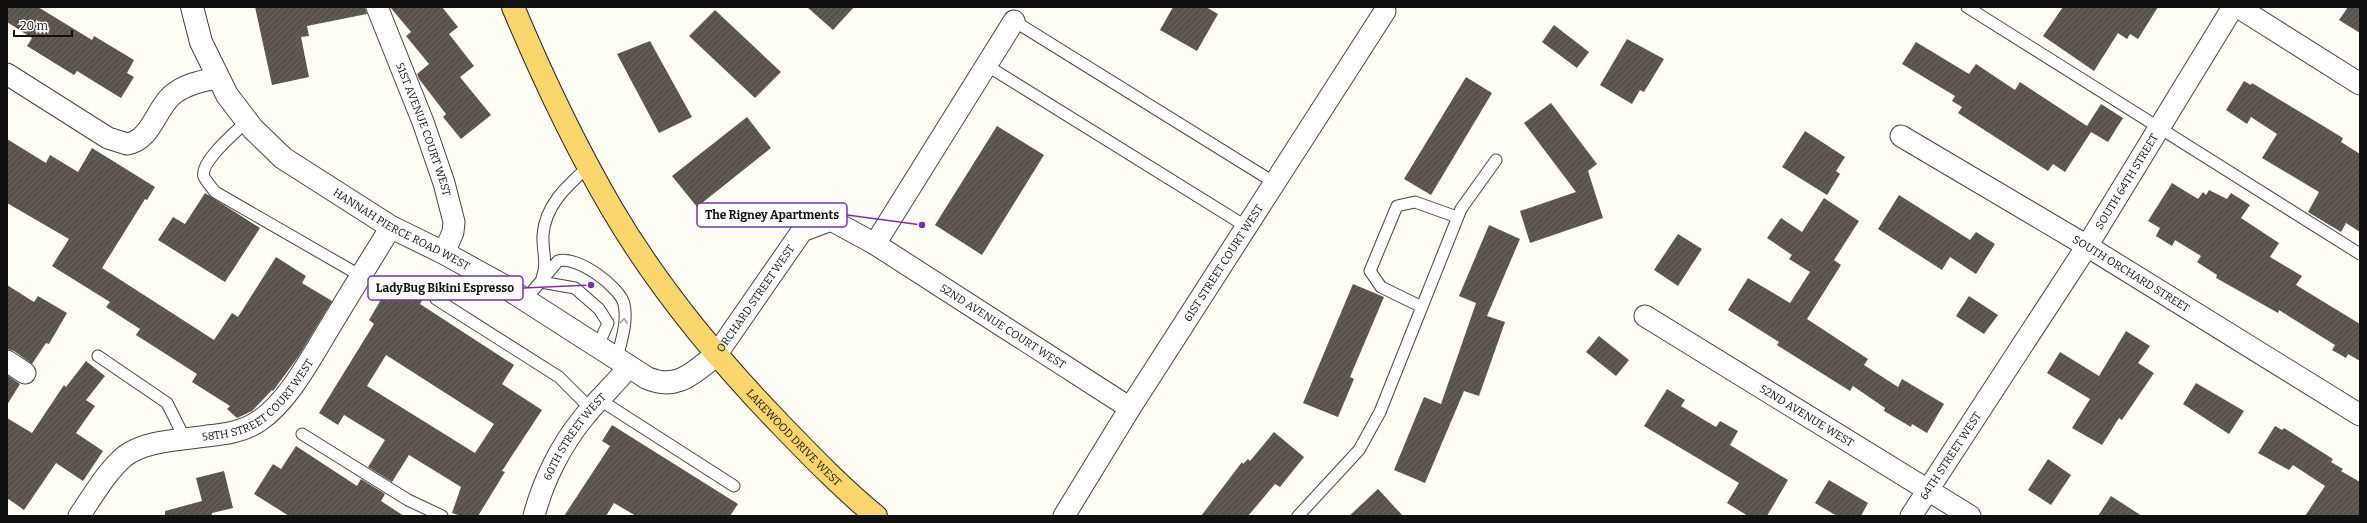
<svg xmlns="http://www.w3.org/2000/svg" width="2367" height="523" font-family="Bitter,serif">
	<style>
		.building { fill: url(#building-hatch); fill-rule: evenodd }
		.lines { fill: none; stroke-linecap: round; stroke-linejoin: round }
		.service-casing { stroke: #444; stroke-width: 13 }
		.minor-casing { stroke: #444; stroke-width: 23 }
		.tertiary-casing { stroke: #444; stroke-width: 24 }
		.primary-casing { stroke: #222; stroke-width: 24 }
		.service { stroke: #fff; stroke-width: 11 }
		.minor { stroke: #fff; stroke-width: 21 }
		.tertiary { stroke: #fff; stroke-width: 22 }
		.primary { stroke: #f9d66b; stroke-width: 22 }
		.oneway { stroke: #a0a0a0 }
		.labels { text-anchor: middle; stroke-width: 4; stroke-linejoin: round; paint-order: stroke }
		.street-label { font-size: 11px; fill: #111; stroke: #fff }
		.leader { fill: none; stroke: #7b2cbf; stroke-width: 1.5 }
		.callout-dot { fill: #7b2cbf; stroke: #fff; stroke-width: 1.5 }
		.callout { fill: #fff; stroke: #7b2cbf; stroke-width: 1.5 }
		.callout-label { font-size: 12px; text-anchor: middle; font-weight: bold; fill: #111 }
	</style>
	<defs>
		<pattern id="building-hatch" width="6" height="6" patternUnits="userSpaceOnUse"><rect width="6" height="6" fill="#5a524d"/><path d="M-1 1l2-2M0 6l6-6M5 7l2-2" fill="none" stroke="#6d6662"/></pattern>
	</defs>
	<rect width="100%" height="100%" fill="#fffdf5"/>
	<!-- building -->
	<path class="building" d="M7,7H38L92,40L94,36L134,60L127,73L134,77L121,98L77,71L74,75L27,46L32,38L7,22Z
		M255,7H365L367,14L307,26L309,36L301,37L309,77L272,85Z
		M390,7H442L458,27L449,34L474,66L460,77L491,115L461,139L443,117L446,114L419,79L417,74L429,64L406,36L411,32Z
		M807,7H854L833,30Z
		M1173,7H1206L1218,14L1197,51L1160,30Z
		M2063,7H2158L2138,39L2130,34L2127,39L2118,33L2094,71L2043,36Z
		M2348,7H2360V33L2339,20Z
		M715,10L781,72L755,98L689,36Z
		M1554,25L1589,52L1577,68L1542,42Z
		M1627,39L1664,59L1644,92L1640,90L1632,104L1600,85Z
		M650,41L692,117L659,133L617,54Z
		M1916,42L1969,74L1976,64L2015,90L2020,82L2087,126L2101,104L2123,118L2108,142L2091,132L2065,172L2053,164L2048,171L1958,113L1962,107L1952,101L1955,96L1902,64Z
		M1466,77L1492,93L1431,195L1404,179Z
		M2244,81L2251,85L2252,83L2343,138L2341,142L2360,154V232L2346,223L2341,232L2308,212L2319,192L2262,158L2277,134L2251,117L2247,124L2226,110Z
		M1551,103L1597,164L1588,171L1603,218L1530,243L1520,211L1576,192L1524,123Z
		M747,117L771,148L697,207L672,176Z
		M997,126L1044,155L982,255L935,225Z
		M1805,131L1845,157L1836,171L1840,174L1827,195L1782,167Z
		M7,139L46,163L50,155L78,172L92,148L155,187L147,200L145,199L102,268L214,340L232,313L238,317L276,257L306,276L302,283L332,301L298,357L273,391L272,390L252,411L237,418L227,409L230,406L192,382L197,374L136,335L140,329L106,307L110,302L52,266L69,239L7,203Z
		M2172,183L2198,199L2203,192L2206,195L2209,190L2227,199L2231,193L2250,205L2241,218L2279,243L2270,257L2302,276L2296,285L2360,324V361L2348,354L2346,358L2332,350L2335,345L2279,310L2278,313L2218,279L2216,278L2217,275L2197,262L2201,256L2175,240L2172,246L2156,236L2160,228L2148,221Z
		M205,193L260,228L225,282L158,240L173,217L185,224Z
		M1899,195L1970,240L1976,232L1995,244L1976,274L1950,257L1942,270L1878,229Z
		M1824,198L1859,221L1834,260L1841,265L1807,319L1868,359L1864,365L1898,387L1902,379L1944,404L1927,433L1912,424L1911,427L1884,411L1885,408L1853,386L1850,391L1777,345L1779,342L1728,310L1748,278L1790,303L1810,272L1789,259L1792,255L1767,238L1781,218L1802,232Z
		M1489,225L1520,239L1487,316L1505,322L1479,396L1464,391L1425,483L1394,470L1424,397L1441,404L1476,303L1459,296Z
		M1678,234L1702,249L1678,286L1654,270Z
		M393,279L424,297L420,304L514,365L502,384L542,410L502,471L505,472L478,516H461L452,513L461,487L409,455L392,482L368,467L385,440L344,415L338,425L319,413L374,324L369,320ZM386,355L494,424L475,453L367,386Z
		M1353,284L1384,297L1350,377L1354,379L1338,417L1303,403Z
		M7,285L34,302L38,296L67,313L49,344L46,343L32,364L14,351L7,349Z
		M1969,296L1998,315L1984,334L1956,316Z
		M2126,331L2150,346L2138,363L2154,373L2122,420L2119,418L2102,445L2072,428L2090,399L2047,373L2060,352L2099,376Z
		M1599,336L1629,360L1616,376L1586,352Z
		M86,361L105,376L86,400L95,406L76,433L103,451L83,481L56,463L24,510L7,498V418L32,433L64,385L66,387Z
		M7,375L20,384L7,405Z
		M2196,383L2244,411L2229,434L2183,404Z
		M1667,389L1685,400L1681,406L1716,427L1720,421L1738,431L1730,445L1788,480L1767,516H1748L1727,503L1739,483L1644,426Z
		M612,425L738,504L730,516H636L614,503L606,516H564L610,446L602,441Z
		M2275,426L2282,430L2284,428L2333,459L2331,462L2343,469L2341,471L2360,482V516H2305L2325,486L2293,465L2289,470L2258,453Z
		M1274,432L1304,457L1280,487L1275,484L1248,516H1201L1242,462L1243,464L1248,459L1250,461Z
		M296,446L357,486L361,479L385,494L381,501L404,516H289L254,494L273,464L281,469Z
		M2048,459L2071,475L2051,505L2028,490Z
		M224,471L233,508L212,513V516H165V511L202,501L196,478Z
		M1829,480L1868,503L1861,516H1837L1815,503Z
		M1378,489L1403,516H1349Z
		M2111,496L2142,516H2098Z"/>
	<g class="lines">
		<!-- service casing -->
		<g class="service-casing">
			<path id="service" d="M1967,7L2360,254
				M1014,21L1275,183
				M986,65L1247,227
				M247,121C237,131 199,162 204,177C207,182 212,188 215,192L361,276
				M542,278C548,263 542,250 543,235C545,205 568,185 588,167
				M541,282L575,288L599,309L608,323L598,346
				M436,299L559,377L591,409
				M525,300L558,261C577,255 620,287 624,304C628,322 621,341 617,359
				M1422,307L1381,287L1370,271L1397,206L1415,202L1457,217
				M98,356L167,403L185,439
				M600,400L734,486
				M302,434L408,500L442,516
				M1298,516L1359,450L1380,412L1461,209L1496,160"/>
		</g>
		<!-- minor casing -->
		<g class="minor-casing">
			<g id="minor">
				<path id="s1" d="M377,7L423,122L444,183L454,222L453,232L444,253"/>
				<path d="M2238,7L2360,84"/>
				<path d="M7,74L108,138L127,144C150,141 156,110 171,96C183,85 201,81 217,78"/>
				<path id="s2" d="M1901,136L2087,246L2360,415"/>
				<path id="s3" d="M875,244L1130,408"/>
				<path id="s4" d="M1645,316L1970,516"/>
				<path id="s5" d="M716,355L802,231L831,220L875,244L1014,21"/>
				<path d="M7,361L25,373"/>
				<path id="s6" d="M79,516C93,496 106,472 125,456C146,440 182,440 207,436C225,434 243,432 259,421C289,401 312,356 331,325C351,292 371,259 391,227"/>
				<path id="s7" d="M534,516C543,481 561,445 584,417C598,399 615,385 629,366"/>
				<path id="s8" d="M1064,516L1130,408L1385,11"/>
				<path id="s9" d="M1911,516L2087,246L2233,7"/>
			</g>
		</g>
		<!-- tertiary casing -->
		<g class="tertiary-casing">
			<g id="tertiary">
				<path id="s10" d="M192,7L201,42L227,95L253,129L283,158L391,227L444,253L502,285L647,378C677,391 693,373 716,355"/>
			</g>
		</g>
		<!-- primary casing -->
		<g class="primary-casing">
			<g id="primary">
				<path id="s11" d="M513,7C542,76 574,144 612,209C659,289 718,360 782,426C812,457 843,489 876,516"/>
			</g>
		</g>
		<!-- service -->
		<use href="#service" class="service"/>
		<!-- minor -->
		<use href="#minor" class="minor"/>
		<!-- tertiary -->
		<use href="#tertiary" class="tertiary"/>
		<!-- primary -->
		<use href="#primary" class="primary"/>
	</g>
	<!-- one-way arrows -->
	<defs><path id="oneway-chevron" d="M-2-3.5L2.5 0L-2 3.5" fill="none" stroke-width="1.6" stroke-linecap="round" stroke-linejoin="round"/></defs>
	<use class="oneway" href="#oneway-chevron" transform="translate(624 321) rotate(-87)"/>
	<g class="labels">
		<!-- street labels -->
		<g class="street-label">
			<text dy="4" stroke="none"><textPath href="#s1" startOffset="131">51ST AVENUE COURT WEST</textPath></text>
			<text dy="4" stroke="none"><textPath href="#s9" startOffset="398">SOUTH 64TH STREET</textPath></text>
			<text dy="4" stroke="none"><textPath href="#s10" startOffset="318">HANNAH PIERCE ROAD WEST</textPath></text>
			<text dy="4" stroke="none"><textPath href="#s8" startOffset="299">61ST STREET COURT WEST</textPath></text>
			<text dy="4" stroke="none"><textPath href="#s2" startOffset="268">SOUTH ORCHARD STREET</textPath></text>
			<text dy="4" stroke="none"><textPath href="#s5" startOffset="69">ORCHARD STREET WEST</textPath></text>
			<text dy="4" stroke="none"><textPath href="#s3" startOffset="152">52ND AVENUE COURT WEST</textPath></text>
			<text dy="4" stroke="none"><textPath href="#s6" startOffset="226">58TH STREET COURT WEST</textPath></text>
			<text dy="4" stroke="none"><textPath href="#s4" startOffset="190">52ND AVENUE WEST</textPath></text>
			<text dy="4" stroke="none"><textPath href="#s11" startOffset="518">LAKEWOOD DRIVE WEST</textPath></text>
			<text dy="4" stroke="none"><textPath href="#s7" startOffset="90">60TH STREET WEST</textPath></text>
			<text dy="4" stroke="none"><textPath href="#s9" startOffset="72">64TH STREET WEST</textPath></text>
		</g>
	</g>
	<!-- callouts -->
	<path class="leader" d="M922 225L847 215M591 285L523 288"/>
	<g class="callout-dot">
		<circle cx="922" cy="225" r="4"/>
		<circle cx="591" cy="285" r="4"/>
	</g>
	<g class="callout">
		<rect x="697" y="203" width="150" height="24" rx="4"/>
		<rect x="368" y="276" width="155" height="24" rx="4"/>
	</g>
	<g class="callout-label">
		<text x="772" y="219">The Rigney Apartments</text>
		<text x="445" y="292">LadyBug Bikini Espresso</text>
	</g>
	<!-- border -->
	<rect width="2367" height="523" fill="none" stroke="#111111" stroke-width="16"/>
	<!-- scale -->
	<path d="M14 30v6h58v-6" fill="none" stroke="#111111" stroke-width="2"/>
	<text x="20" y="30" font-size="12" fill="#111111" stroke="#ffffff" stroke-width="3" paint-order="stroke">20 m</text>
</svg>
